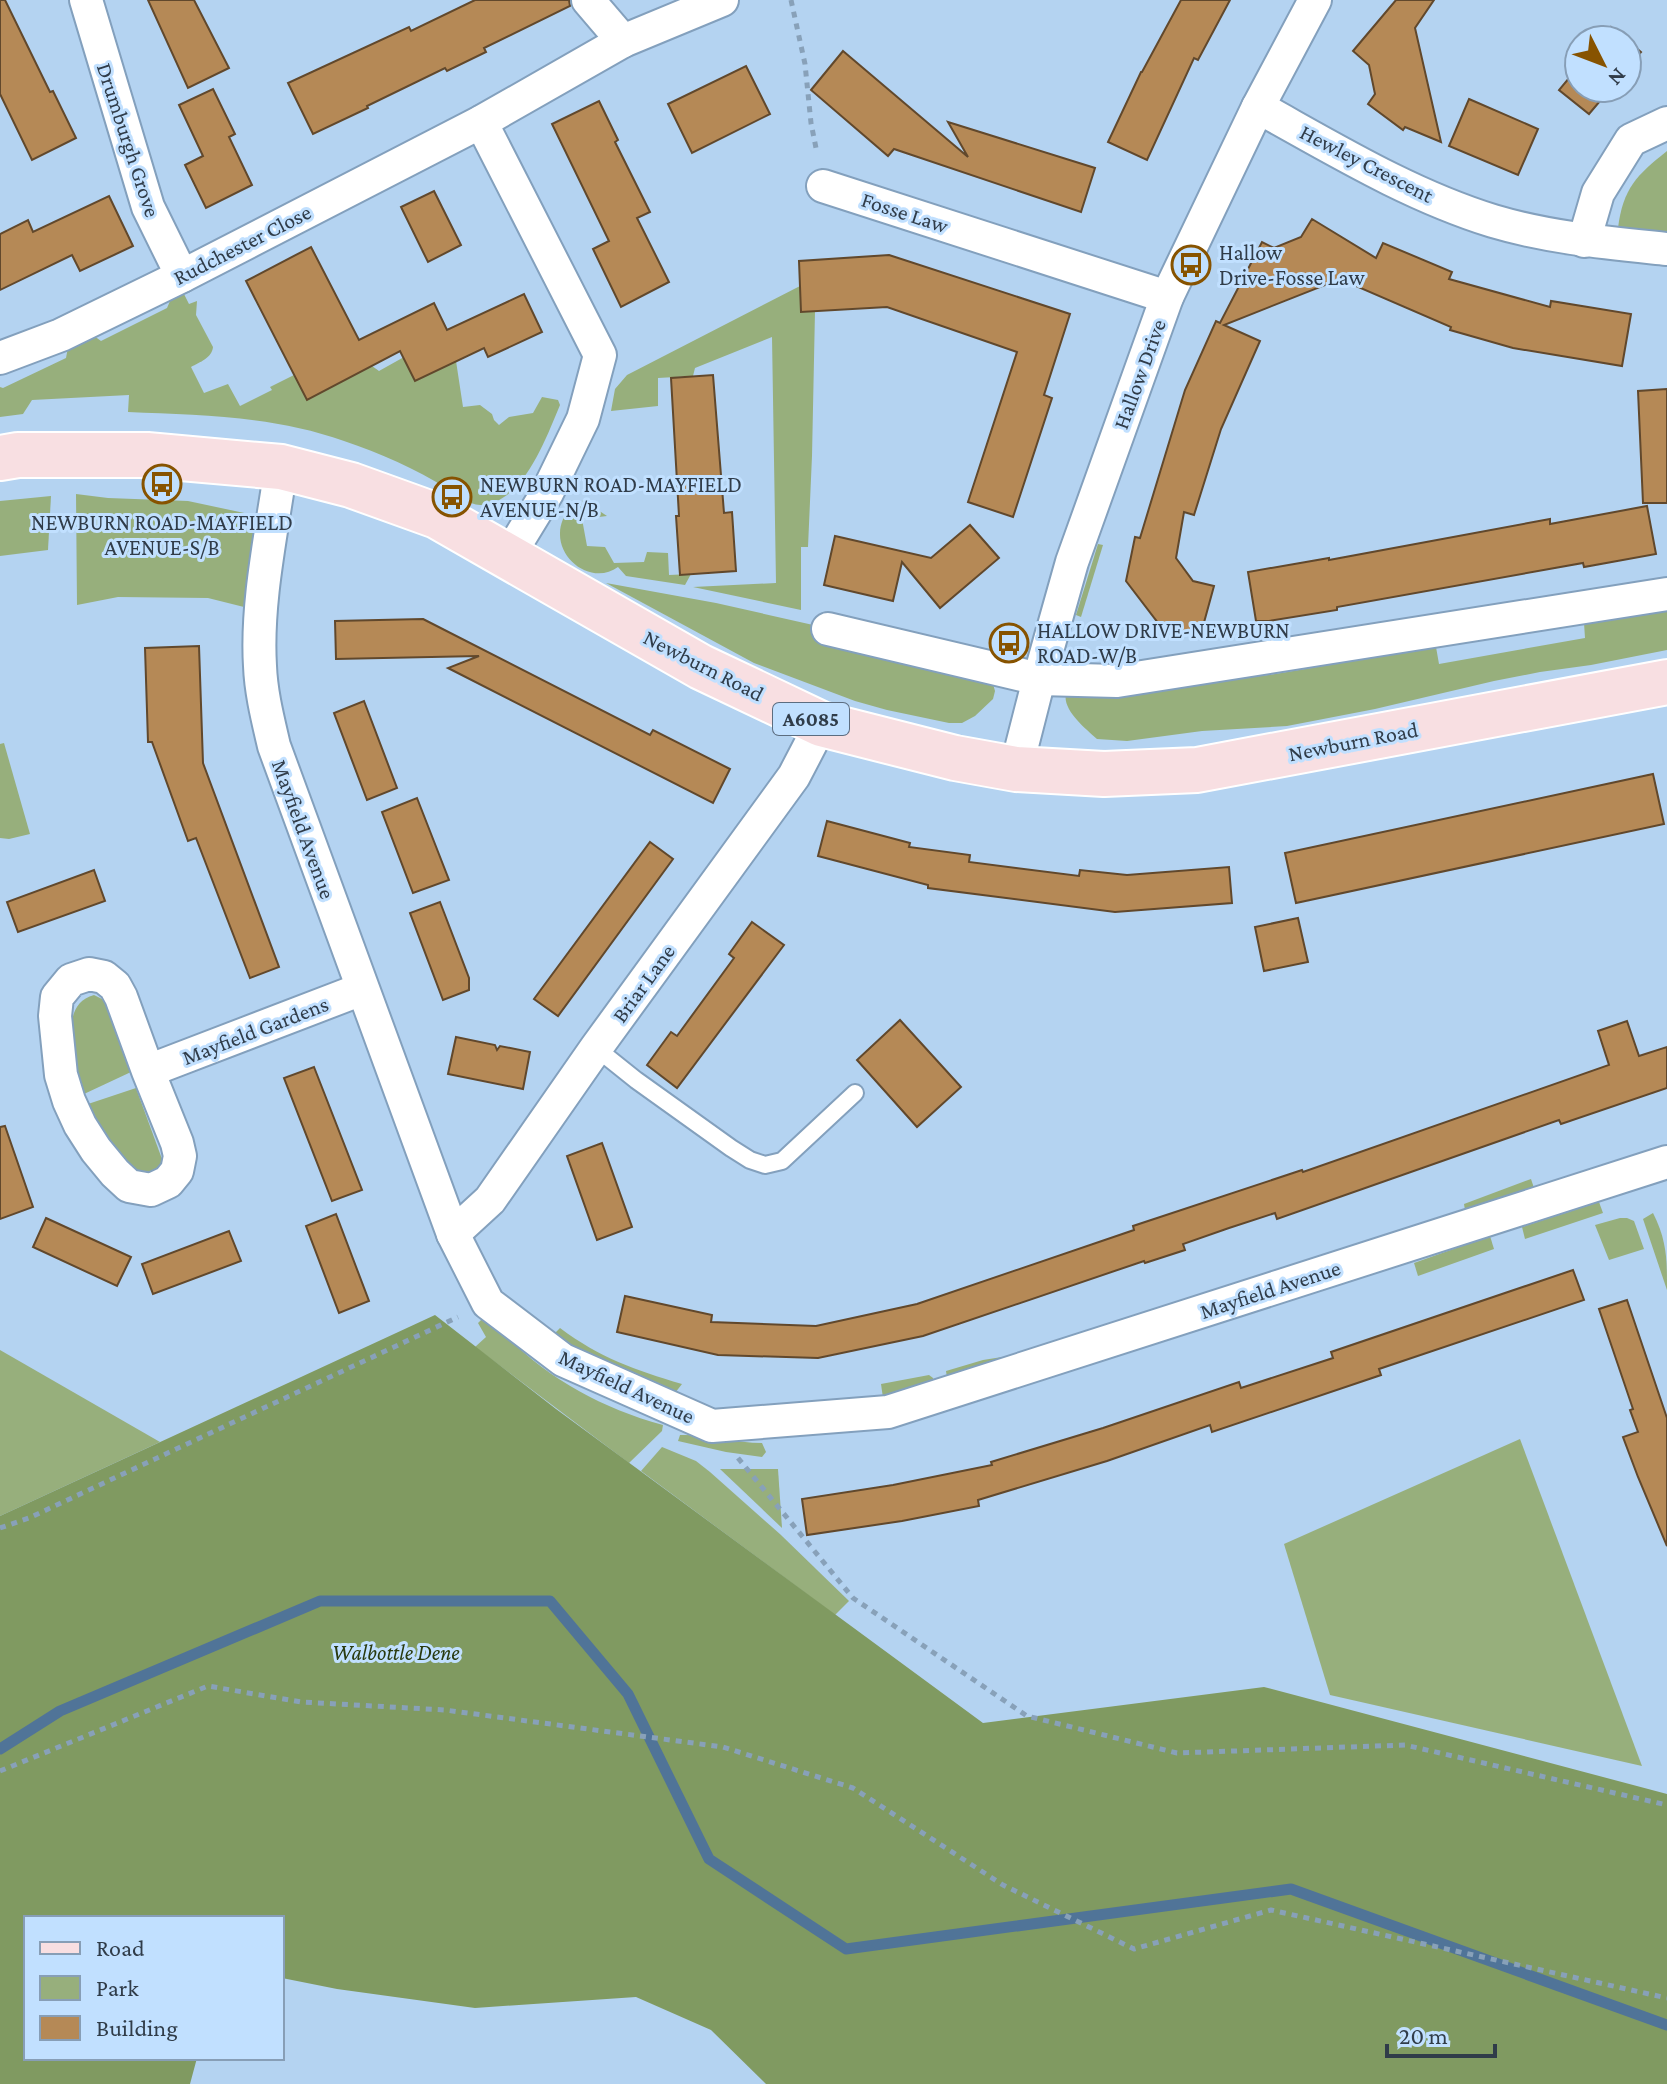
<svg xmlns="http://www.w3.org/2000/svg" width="1667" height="2084" font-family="'Crimson Pro',serif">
<rect width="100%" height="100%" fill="#b4d3f1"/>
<g fill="#97af7c">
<path d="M1667,151V234L1618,228C1623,188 1637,175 1667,151Z"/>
<polygon points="800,286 801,312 815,311 812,456 808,547 801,547 801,610 693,587 776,583 772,337 695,368 693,376 658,378 658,406 611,411 615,389 627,375"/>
<path d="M184,294L189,304L197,301L196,315L213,347C212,358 200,362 191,367L204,393L228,384L240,406L272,390L270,387L294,375L307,399L372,366L379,371L404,357L456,361L463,407L480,405L492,414L494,420L499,425L509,417L533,413L542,397L558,400L560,405C546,438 523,504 480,505C469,505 458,495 448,489C416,469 380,453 344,441C274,416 201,415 128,412L129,395L32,400L23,414L0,417V387L3,388L66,358L69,342L90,333L101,341L167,308L170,301Z"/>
<polygon points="76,494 108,498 188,501 249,514 258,523 248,605 244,607 208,598 118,597 77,605"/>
<polygon points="51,496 48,550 0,556 0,501"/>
<path d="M583,500L607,516L582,519L587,546L605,547L614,563L644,562L647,552L668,553L669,575L691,574L685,585L626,576L618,567C594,585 559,562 560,533C560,522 566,513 572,504L580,507Z"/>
<polygon points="1098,544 1103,545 1081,617 1076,615"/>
<polygon points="606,583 716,603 822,627 820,643 993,684 995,691 993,699 975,716 962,723 949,723 887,710 855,701 754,663"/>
<path d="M1667,608V650L1591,665L1540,672L1494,681L1375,709L1287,726L1202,731L1127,741L1097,739C1085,728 1062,710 1066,693L1139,691L1275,674L1436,647L1439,664L1585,638L1584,623Z"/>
<polygon points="4,743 30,834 9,839 0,838 0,744"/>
<path d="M94,995L102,999L107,1006L131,1072L84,1094C76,1067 55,1005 94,995Z"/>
<polygon points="136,1088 162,1159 162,1169 156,1174 139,1176 101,1133 88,1104"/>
<polygon points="1531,1179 1536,1194 1466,1216 1464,1204"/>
<polygon points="1599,1202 1603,1213 1525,1239 1522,1227"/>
<path d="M1653,1213C1667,1241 1667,1259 1667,1290L1643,1219Z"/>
<polygon points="1620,1218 1627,1218 1634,1221 1644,1249 1609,1260 1595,1225"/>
<polygon points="1490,1236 1494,1249 1418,1276 1414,1263"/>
<path d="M488,1317C537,1372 592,1405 663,1425L662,1431L629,1463L475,1347L486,1337L478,1323L483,1318Z"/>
<path d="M560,1328C600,1358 635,1370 682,1384L675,1393L556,1342L555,1333Z"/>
<polygon points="0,1350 160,1442 0,1516"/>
<polygon points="1002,1357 1004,1365 948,1384 946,1371 983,1360"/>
<polygon points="929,1375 933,1378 934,1384 883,1398 881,1384"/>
<path d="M680,1435C708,1434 735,1443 762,1443L766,1452L762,1457L726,1452L678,1441Z"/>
<polygon points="1520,1439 1642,1766 1330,1695 1284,1544"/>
<polygon points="662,1447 696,1461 710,1472 781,1535 849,1601 835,1615 641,1471"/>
<polygon points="720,1469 778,1469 782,1528"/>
</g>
<polygon fill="#809a61" points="435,1315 556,1409 983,1723 1264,1687 1667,1794 1667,2084 766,2084 711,2030 636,1997 475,2008 337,1989 282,1978 282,1918 26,1918 26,2058 197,2058 190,2084 0,2084 0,1516"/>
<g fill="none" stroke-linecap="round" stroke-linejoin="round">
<polyline stroke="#507498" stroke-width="11" points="0,1749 60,1711 320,1601 550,1601 628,1694 709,1859 846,1949 1291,1889 1667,2025"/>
</g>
<g fill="#b58956" stroke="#61482c" stroke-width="2">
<polygon points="0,0 5,0 50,92 53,91 76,138 32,160 0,94"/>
<polygon points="148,0 194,0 229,68 188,88"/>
<polygon points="475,0 569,0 570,6 484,48 486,52 447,71 445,68 367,106 368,108 313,134 288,83 409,27 411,31"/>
<polygon points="1181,0 1230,0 1198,60 1194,58 1147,160 1108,142 1141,72 1142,72"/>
<polygon points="1396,0 1434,0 1415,28 1441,142 1405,127 1403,130 1368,104 1375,94 1369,65 1353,51"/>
<polygon points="1611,27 1626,40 1600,40"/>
<polygon points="1627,40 1641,52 1627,68"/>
<polygon points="843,51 968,157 948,122 1095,168 1081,212 894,149 888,156 811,90"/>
<polygon points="746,66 770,114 692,153 668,104"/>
<polygon points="1579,66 1579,88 1611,88 1589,114 1559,90"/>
<polygon points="213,89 235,134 229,137 252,185 206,208 185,165 203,156 179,105"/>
<polygon points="1469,99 1538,129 1518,175 1449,146"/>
<polygon points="599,101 618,140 615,142 650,212 637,218 669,282 621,307 593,249 609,241 552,124"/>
<polygon points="434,191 461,245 428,262 401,207"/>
<polygon points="109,196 133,246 80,271 72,255 0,290 0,234 28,220 33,232"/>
<polygon points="1312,219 1376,258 1383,243 1452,272 1449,279 1550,307 1551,301 1631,314 1622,366 1513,348 1450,330 1451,327 1340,279 1224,325 1260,341 1221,429 1194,515 1184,512 1176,558 1193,581 1214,586 1200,637 1162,628 1126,581 1135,537 1140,538 1185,390 1216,321 1220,323 1262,242 1274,248 1301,237"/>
<polygon points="311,247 359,340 434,303 447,330 524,294 542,332 488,357 484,348 415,381 400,351 307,400 246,281"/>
<polygon points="889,255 1070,314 1044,395 1052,398 1013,517 968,502 1017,352 887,307 801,312 799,261"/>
<polygon points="713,375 724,513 732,512 736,571 680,575 676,516 679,516 671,378"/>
<polygon points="1667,389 1667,503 1643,503 1638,391"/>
<polygon points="1647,506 1656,554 1584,567 1583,563 1337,607 1337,610 1269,621 1256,621 1248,572 1329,558 1329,560 1550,519 1550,524"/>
<polygon points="970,525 999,558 940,608 902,562 893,601 824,585 835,536 931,558"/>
<polygon points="423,619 650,735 653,730 730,769 713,803 448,668 479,656 336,659 335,621"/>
<polygon points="199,646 203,763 279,967 250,978 196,838 188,841 152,742 148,742 145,648"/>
<polygon points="364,701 397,788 367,800 334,713"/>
<polygon points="1653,774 1664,824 1296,903 1285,853"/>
<polygon points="417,798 449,880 413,893 382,812"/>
<polygon points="827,821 910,843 909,847 970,855 969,862 1079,876 1080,870 1127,875 1229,867 1232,903 1115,912 928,888 928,885 818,856"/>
<polygon points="650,842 673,859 558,1016 534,999"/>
<polygon points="94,870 105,901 18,932 7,902"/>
<polygon points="440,902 469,978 469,990 443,1000 410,913"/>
<polygon points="1298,918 1308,962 1264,971 1255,927"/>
<polygon points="752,922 784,945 677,1088 647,1065 671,1032 677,1036 734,958 729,954"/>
<polygon points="900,1020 961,1087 917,1127 857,1060"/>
<polygon points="1627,1021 1639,1056 1667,1047 1667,1088 1561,1124 1559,1120 1277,1219 1275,1213 1229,1228 1183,1244 1185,1250 1145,1263 1144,1261 923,1336 818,1358 718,1355 617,1332 625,1296 712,1315 711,1322 816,1326 917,1304 1134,1230 1133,1226 1302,1170 1303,1172 1609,1065 1598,1031"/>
<polygon points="456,1037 495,1045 497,1050 500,1046 530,1052 523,1089 448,1074"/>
<polygon points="314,1067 362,1190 332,1201 284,1078"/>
<polygon points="5,1126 33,1207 0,1219 0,1127"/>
<polygon points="602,1143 632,1227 597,1240 567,1156"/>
<polygon points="336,1214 369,1301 339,1313 306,1226"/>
<polygon points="46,1218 131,1257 117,1286 33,1247"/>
<polygon points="229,1231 241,1261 153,1294 142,1264"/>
<polygon points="1573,1270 1584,1300 1379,1369 1381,1375 1212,1432 1210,1425 1107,1461 978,1500 979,1506 902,1521 807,1535 802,1499 893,1485 992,1465 991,1462 1103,1428 1239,1382 1241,1388 1333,1358 1331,1352"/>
<polygon points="1627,1300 1667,1418 1667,1546 1638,1477 1623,1437 1638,1432 1630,1410 1633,1409 1599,1309"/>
</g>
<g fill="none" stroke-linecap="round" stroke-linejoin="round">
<defs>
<polyline id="service" points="596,1048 636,1080 731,1148 750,1160 765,1165 782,1161 855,1093"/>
<g id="minor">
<polyline points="86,0 148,207 182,276"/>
<polyline points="588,0 623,41"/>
<path d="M1258,107C1334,149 1409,195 1493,221C1550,238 1609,243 1667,249"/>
<polyline points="481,122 600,355 583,419 547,493 508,557"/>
<polyline points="823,186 1167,297"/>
<polyline points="1584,241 1598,193 1631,140 1667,123"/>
<polyline points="0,358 61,335 182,276 481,122 623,41 722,0"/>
<path d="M281,467C272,531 256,602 260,666C261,693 268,720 274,746L453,1234L488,1303L563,1360L712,1426L888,1412L1667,1162"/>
<polyline points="828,629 1039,679 1117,681 1667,594"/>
<polyline points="1016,769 1039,679 1072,562 1167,297 1258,107 1315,0"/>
<polyline points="148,1071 177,1143 180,1156 177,1171 168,1182 151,1190 129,1186 115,1173 96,1150 80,1125 69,1101 61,1075 55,1016 57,997 71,980 89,974 104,977 115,986 121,997 148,1071 362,989"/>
<polyline points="453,1234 490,1200 596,1048 794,776 821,724"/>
</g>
<polyline id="primary" points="0,458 18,455 147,455 281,467 351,485 437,516 701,667 821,724 955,758 1016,769 1104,774 1197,770 1667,682"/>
</defs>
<use href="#service" stroke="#83a0bd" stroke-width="20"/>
<use href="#minor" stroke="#83a0bd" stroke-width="36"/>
<use href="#primary" stroke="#fff" stroke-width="48"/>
<g stroke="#88a1b9" stroke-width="5" stroke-dasharray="6 6" stroke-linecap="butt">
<polyline points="791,0 805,64 811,123 817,153"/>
<polyline points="738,1458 853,1598 1027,1716 1177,1753 1405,1745 1667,1805"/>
<polyline points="0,1528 29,1518 458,1317"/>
<polyline points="0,1771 208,1686 301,1702 445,1710 723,1747 853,1788 1003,1885 1134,1949 1271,1910 1667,1998"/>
</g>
<use href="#service" stroke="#fff" stroke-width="16"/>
<use href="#minor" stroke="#fff" stroke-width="32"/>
<use href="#primary" stroke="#f8dfe2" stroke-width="44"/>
</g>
<defs>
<symbol id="bus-ring" viewBox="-11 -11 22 22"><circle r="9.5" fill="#c1e0ff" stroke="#875300" stroke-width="1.5"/><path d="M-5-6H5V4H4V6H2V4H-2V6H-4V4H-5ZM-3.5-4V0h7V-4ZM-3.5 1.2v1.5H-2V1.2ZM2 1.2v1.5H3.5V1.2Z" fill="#875300"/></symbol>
</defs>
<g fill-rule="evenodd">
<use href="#bus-ring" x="1169" y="243" width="44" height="44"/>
<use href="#bus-ring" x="140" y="462" width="44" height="44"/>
<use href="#bus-ring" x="430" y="475" width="44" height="44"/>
<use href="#bus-ring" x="987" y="621" width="44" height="44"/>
</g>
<g text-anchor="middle" stroke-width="6" stroke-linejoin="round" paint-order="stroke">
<rect fill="#c1e0ff" stroke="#5c6d80" stroke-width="2" x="773" y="703" width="76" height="32" rx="6"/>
<g font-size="20" font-weight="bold" fill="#303c49">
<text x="811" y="726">A6085</text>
</g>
<g font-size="22" fill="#303c49" stroke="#c1e0ff">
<text transform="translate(129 140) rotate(72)" y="8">Drumburgh Grove</text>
<text transform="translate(1367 163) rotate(27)" y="8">Hewley Crescent</text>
<text transform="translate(905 212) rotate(18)" y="8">Fosse Law</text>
<text transform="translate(242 244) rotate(-27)" y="8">Rudchester Close</text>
<text transform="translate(1139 374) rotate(-70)" y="8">Hallow Drive</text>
<text transform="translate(704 665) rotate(27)" y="8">Newburn Road</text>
<text transform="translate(1353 741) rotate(-11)" y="8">Newburn Road</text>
<text transform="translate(304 829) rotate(70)" y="8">Mayfield Avenue</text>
<text transform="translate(643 983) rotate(-54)" y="8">Briar Lane</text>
<text transform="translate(255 1030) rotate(-21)" y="8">Mayfield Gardens</text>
<text transform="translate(1270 1289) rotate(-18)" y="8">Mayfield Avenue</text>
<text transform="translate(627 1386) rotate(25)" y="8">Mayfield Avenue</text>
</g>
<g font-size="22" fill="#303c49" stroke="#c1e0ff" text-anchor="start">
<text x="1219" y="260">Hallow<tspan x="1219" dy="25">Drive-Fosse Law</tspan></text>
<text x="480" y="492">NEWBURN ROAD-MAYFIELD<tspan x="480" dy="25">AVENUE-N/B</tspan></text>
<text x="162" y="530" text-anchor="middle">NEWBURN ROAD-MAYFIELD<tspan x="162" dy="25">AVENUE-S/B</tspan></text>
<text x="1037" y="638">HALLOW DRIVE-NEWBURN<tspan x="1037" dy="25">ROAD-W/B</tspan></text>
</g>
<g font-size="22" font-style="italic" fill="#293a0f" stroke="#c1e0ff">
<text x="396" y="1660">Walbottle Dene</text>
</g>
</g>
<rect x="24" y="1916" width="260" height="144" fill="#c1e0ff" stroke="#879eb6" stroke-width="2"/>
<rect x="40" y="1942" width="40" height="12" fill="#f8dfe2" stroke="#879eb6" stroke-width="2"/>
<text x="96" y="1956" font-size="24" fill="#303c49">Road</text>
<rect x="40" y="1976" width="40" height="24" fill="#97af7c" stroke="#879eb6" stroke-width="2"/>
<text x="96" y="1996" font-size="24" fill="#303c49">Park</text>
<rect x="40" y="2016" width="40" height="24" fill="#b58956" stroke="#879eb6" stroke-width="2"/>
<text x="96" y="2036" font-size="24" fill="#303c49">Building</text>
<g transform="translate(1603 64) rotate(132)"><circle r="38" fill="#c1e0ff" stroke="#879eb6" stroke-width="2"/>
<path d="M0-6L14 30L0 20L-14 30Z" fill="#875300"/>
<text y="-12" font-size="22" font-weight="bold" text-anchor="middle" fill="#303c49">N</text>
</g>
<path d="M1387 2044v12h108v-12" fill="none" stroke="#303c49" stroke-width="4"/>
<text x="1399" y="2044" font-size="24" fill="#303c49" stroke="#c1e0ff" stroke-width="6" paint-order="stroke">20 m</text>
</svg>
